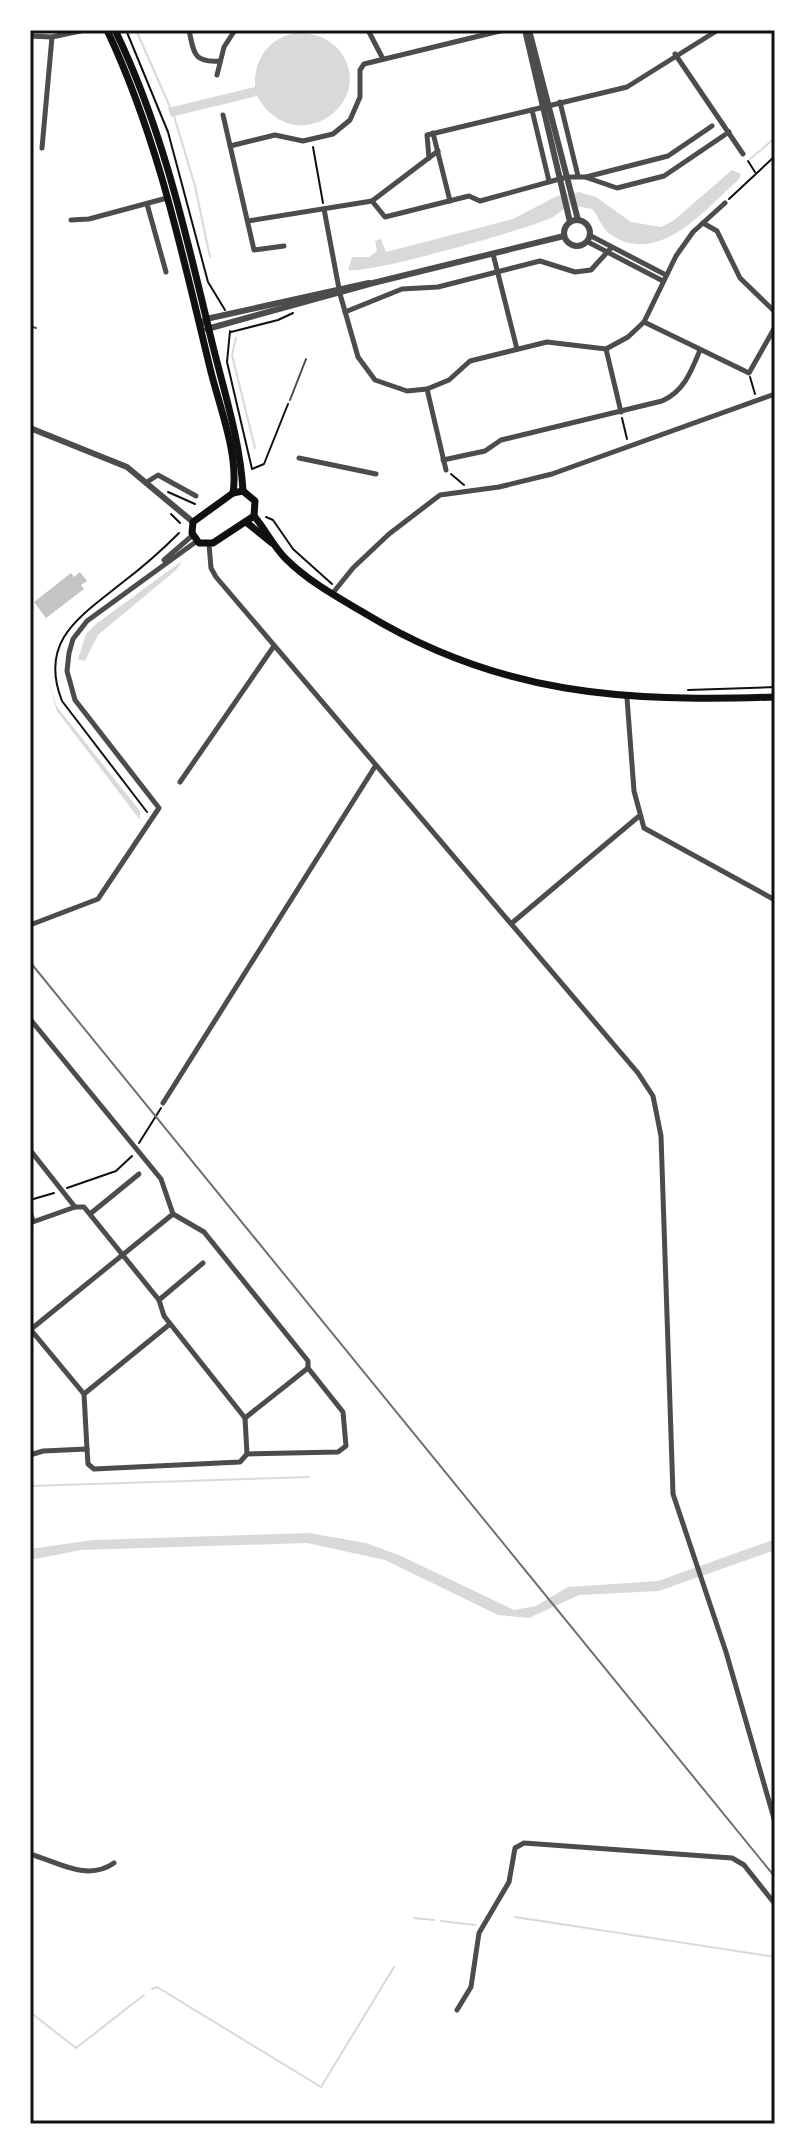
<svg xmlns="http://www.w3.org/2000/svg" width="805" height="2154" font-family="Karla,sans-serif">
<rect width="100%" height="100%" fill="#fff"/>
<g fill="#d9d9d9">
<path d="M295,33C312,32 328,37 339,50C380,101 295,163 257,96L171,117L168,108L255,87C254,59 268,39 295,33Z"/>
<path d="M732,170L741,174L739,179C705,209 660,267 611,235C602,229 599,217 592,209L572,205C563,208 559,214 551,218C524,230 371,274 348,270L352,257H369L377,251L375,241L381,239L386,252L513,219L557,196L579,192L596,197L631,222L661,227L673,221Z"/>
<polygon points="182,561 176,570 98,635 85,661 78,659 86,634 96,624"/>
<polygon points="49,684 57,707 140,811 140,820 57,711"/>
<polygon points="309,1533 366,1543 401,1556 514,1610 536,1606 568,1587 658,1581 775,1539 775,1550 659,1591 579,1595 529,1618 498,1615 385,1560 307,1543 81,1550 30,1560 30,1549 93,1540"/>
</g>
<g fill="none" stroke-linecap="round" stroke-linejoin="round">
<g stroke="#d9d9d9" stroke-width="2">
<polyline points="136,30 170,107"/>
<polyline points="174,116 195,186 210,257"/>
<polyline points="750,159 775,138"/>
<polyline points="236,338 232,355 255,448"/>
<polyline points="30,1486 309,1477"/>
<polyline points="515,1917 775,1957"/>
<polyline points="414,1918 434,1920"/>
<polyline points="441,1921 475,1925"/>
<polyline points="152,1989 157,1987 321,2087 394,1967"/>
<polyline points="30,2012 76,2048 144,1995"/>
</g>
</g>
<polygon fill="#c4c4c4" points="80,572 87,581 81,585 84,589 46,618 34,602 71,573 74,577"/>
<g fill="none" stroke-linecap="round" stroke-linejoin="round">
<g stroke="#111" stroke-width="2">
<polyline points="126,30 168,132 208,282 225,310"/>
<polyline points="313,147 323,203"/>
<polyline points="748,161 755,172"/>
<polyline points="729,199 775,156"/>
<polyline points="230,331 227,362 252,469 264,464 288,404"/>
<polyline points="231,332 278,320 293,313"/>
<polyline points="750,377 755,394"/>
<polyline points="622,418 627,439"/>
<polyline points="451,474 464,485"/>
<polyline points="168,492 195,504"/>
<polyline points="171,514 180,523"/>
<polyline points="266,517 273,520 293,549 332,584"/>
<polyline points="688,690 775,687"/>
<path d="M147,812L62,701C38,640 81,616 123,582C143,567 161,551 179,533"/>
<polyline points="139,1143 161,1108"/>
<polyline points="67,1188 116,1171 132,1156"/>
<polyline points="30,1200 54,1193"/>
</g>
<g stroke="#4c4c4c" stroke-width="2">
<polyline points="30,326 36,328"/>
<polyline points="290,400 306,359"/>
</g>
<g stroke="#4c4c4c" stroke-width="5">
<path d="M189,30C194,53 193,63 220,61"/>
<polyline points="368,30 383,59"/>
<polyline points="30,36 52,37 85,30"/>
<polyline points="675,54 743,154"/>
<polyline points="217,75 224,47 235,30"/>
<polyline points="560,102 578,176"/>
<polyline points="532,110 549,181"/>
<polyline points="223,115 254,250 284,246"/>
<polyline points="433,133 450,201"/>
<polyline points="230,146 275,135 303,141 333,134 350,120 360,97 360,70 364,64 504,30"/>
<polyline points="42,148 52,37"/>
<polyline points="429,158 427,135 627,87 718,30"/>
<polyline points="586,177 668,156 712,126"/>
<polyline points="372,201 385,217 469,196 480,201 567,177 585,177 617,188 664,176 729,132"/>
<polyline points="147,204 166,272"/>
<polyline points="324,209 340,294 358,357 375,380 407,391 427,389 449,380 470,361 547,342 606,349 628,337 644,322 676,256 693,232 725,203"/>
<polyline points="71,220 89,219 167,198"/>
<polyline points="248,221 372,201 438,151"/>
<polyline points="703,223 717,231 740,278 775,312"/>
<polyline points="591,236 666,275"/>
<polyline points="588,242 663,281"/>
<polyline points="493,254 517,349"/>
<polyline points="345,312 402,289 438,287 540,261 575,272 591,270 611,248"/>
<polyline points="644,322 749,373 775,327"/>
<polyline points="606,349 621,412"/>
<polyline points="427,389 446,470"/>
<polyline points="299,458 376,474"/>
<path d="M443,460L485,451L501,440L662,401C684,391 691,372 700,350"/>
<polyline points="147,482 158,475 196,496"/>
<polyline points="209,544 211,568 216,577 638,1073 653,1096 661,1136 673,1494 726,1652 775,1822"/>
<polyline points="164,560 193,535"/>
<polyline points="332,594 353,568 389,534 440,495 499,487 552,474 775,394"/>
<polyline points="627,698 634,791 644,828 775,900"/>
<polyline points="180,782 274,646"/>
<polyline points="512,923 638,817"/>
<polyline points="30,925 98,899 159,808 75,700 67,671 69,653 73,639 87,621 197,541"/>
<polyline points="30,1019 161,1179 173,1214 204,1232 308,1361 308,1368 343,1412 346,1446 338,1452 247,1454 240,1462 94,1469 88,1464 87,1449 43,1451 30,1455"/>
<polyline points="163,1103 376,765"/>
<polyline points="30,1150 75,1207"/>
<polyline points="30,1212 33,1221"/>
<polyline points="90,1214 139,1174"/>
<polyline points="30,1223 75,1207 84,1207 159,1300 164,1316 245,1418 247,1454"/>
<polyline points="159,1300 203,1263"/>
<polyline points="30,1330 173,1214"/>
<polyline points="31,1330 84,1394 87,1449"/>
<polyline points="84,1394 170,1324"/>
<polyline points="245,1418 308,1368"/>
<path d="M30,1854C58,1862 87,1882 114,1863"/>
<polyline points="457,2010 471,1987 479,1933 509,1882 515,1848 524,1843 732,1858 744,1865 775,1904"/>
</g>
<g stroke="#4c4c4c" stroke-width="6">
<polyline points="525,30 570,222"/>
<polyline points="529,30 578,220"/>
<circle cx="577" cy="233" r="13"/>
<polyline points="200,326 206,319 369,283"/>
<polyline points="207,329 373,283 564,236"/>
<polyline points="30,428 127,467 193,522"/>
</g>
<g stroke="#111" stroke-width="7">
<path d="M107,30C158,138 182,253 210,368C219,406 239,454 233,493"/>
<path d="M115,30C162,127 185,230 210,334C222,385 240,438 243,491"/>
<polygon points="243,491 255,501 254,516 213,543 199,543 192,533 193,522 233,493"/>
<path d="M254,516C266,530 273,546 286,559C309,582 339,598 366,614C500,695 623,702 775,697"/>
<polyline points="246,522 272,543"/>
</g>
<polyline stroke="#707070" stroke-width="2" points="30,962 775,1877"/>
</g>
<rect width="805" height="2154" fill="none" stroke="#ffffff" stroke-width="64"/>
<rect x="32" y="32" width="741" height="2090" fill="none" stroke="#111" stroke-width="3"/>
</svg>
